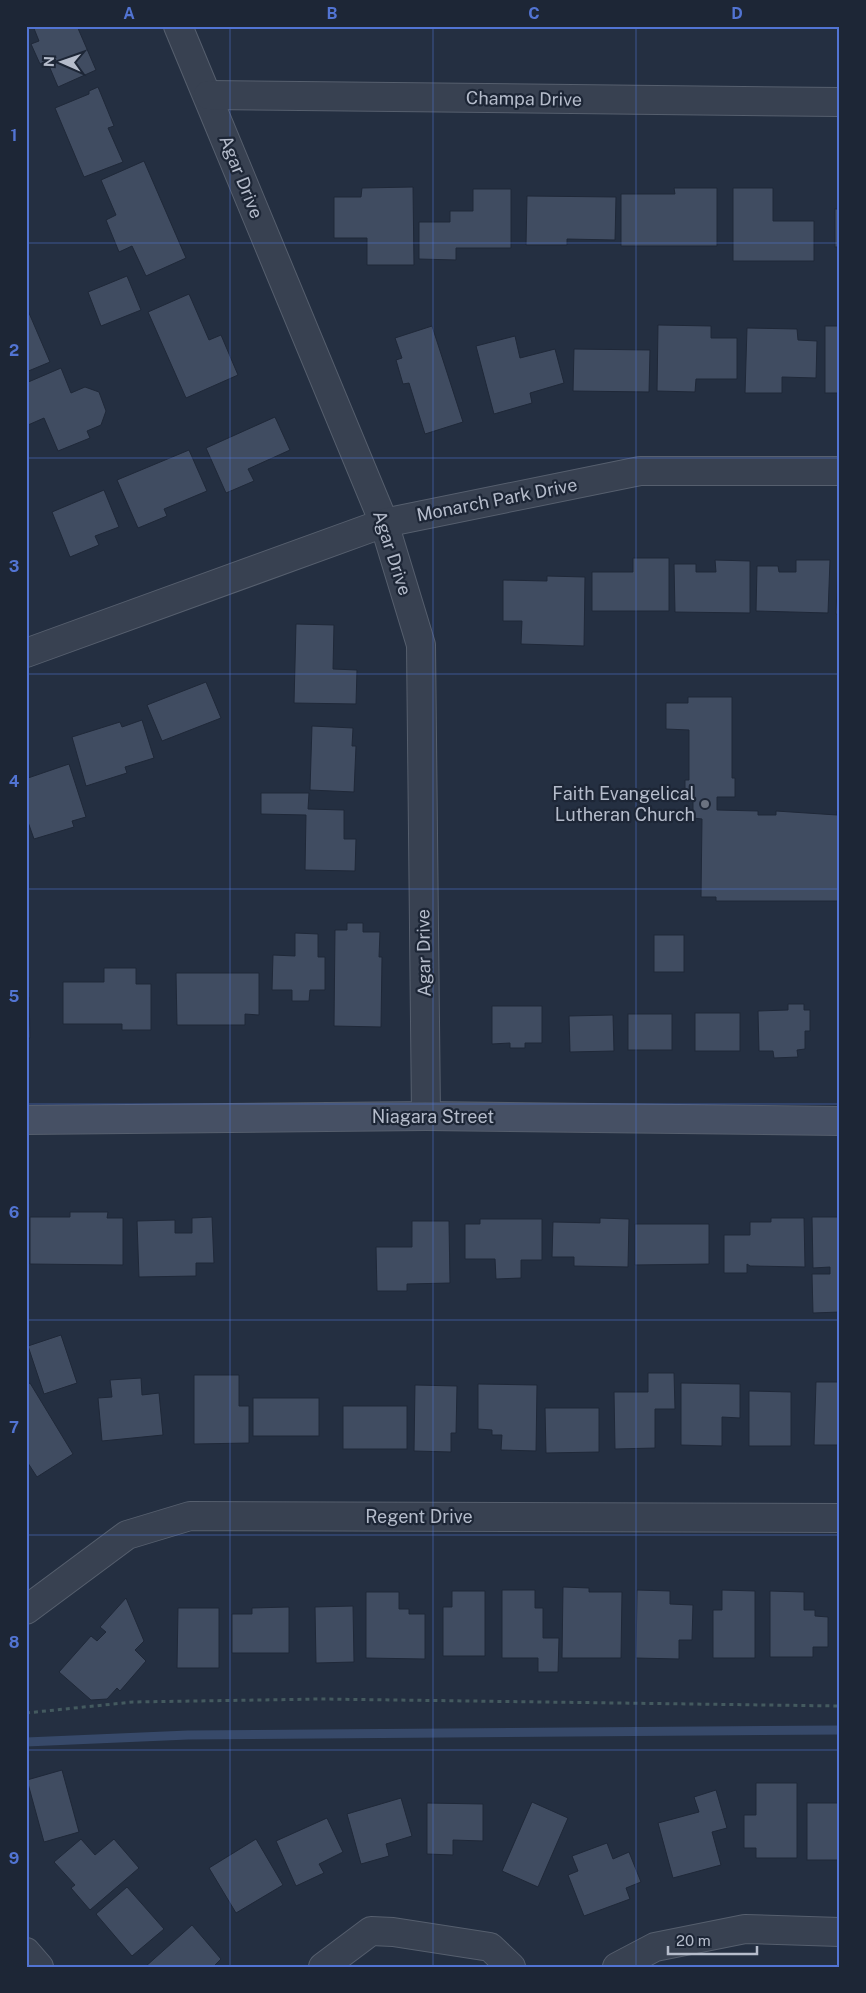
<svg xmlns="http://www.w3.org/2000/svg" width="866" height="1993" font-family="'Public Sans',sans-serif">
<rect width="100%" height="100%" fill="#242f41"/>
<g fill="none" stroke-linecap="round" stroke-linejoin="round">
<polyline stroke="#374969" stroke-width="9" points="26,1742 188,1735 840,1730"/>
</g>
<g fill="#404c61" stroke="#1f2838">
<polygon points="33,26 77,26 96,70 58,87 47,61 40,64 31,44 39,41"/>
<polygon points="98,87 114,126 108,128 123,162 84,177 55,108 89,94 89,91"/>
<polygon points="144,161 186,258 146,276 132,246 119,252 106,220 116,215 101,180"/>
<polygon points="413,187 414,265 367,265 367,238 334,238 334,197 361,197 362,188"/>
<polygon points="674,188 717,188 717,246 621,246 621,194 675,194"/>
<polygon points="733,188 773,188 773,221 814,221 814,261 733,261"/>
<polygon points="473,189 511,189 511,248 456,248 456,260 419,259 419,222 450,222 450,211 473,211"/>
<polygon points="527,196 616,197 615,240 567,239 567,245 526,245"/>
<rect x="835" y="209" width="5" height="38"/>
<polygon points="127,276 141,310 101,326 88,292"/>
<polygon points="189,294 209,340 221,335 238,375 186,398 148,312"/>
<polygon points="26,306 50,362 26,372"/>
<polygon points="658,325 711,326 711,338 737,338 737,379 696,379 695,392 657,391"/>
<polygon points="432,326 463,422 425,434 409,383 403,384 396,360 402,358 395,338"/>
<rect x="825" y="326" width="15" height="67"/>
<polygon points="747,328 797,329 798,340 817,341 816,378 782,377 782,393 745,393"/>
<polygon points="515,336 520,358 555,349 564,383 530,393 532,403 494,414 476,346"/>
<polygon points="574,349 650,350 649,392 573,391"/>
<polygon points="61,368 71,393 85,387 99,392 106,411 101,425 87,431 90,438 58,451 44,418 28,425 26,421 26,383"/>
<polygon points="275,417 290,450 248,469 254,481 226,493 206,448"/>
<polygon points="189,450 207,491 164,509 167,516 138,528 117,480"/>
<polygon points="104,490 119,527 95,536 99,545 70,557 52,512"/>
<polygon points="633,558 669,558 669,611 592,611 592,572 633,572"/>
<polygon points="838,559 840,559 840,615 836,614"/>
<polygon points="715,560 750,561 750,613 675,612 674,564 696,564 696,572 716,572"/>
<polygon points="796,560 830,560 828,613 756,611 757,566 778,566 779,572 796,572"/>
<polygon points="547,576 585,577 584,646 521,644 522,621 503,621 503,580 547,581"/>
<polygon points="296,624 334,625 333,669 357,670 356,704 294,703"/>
<polygon points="206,682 221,718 162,741 147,705"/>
<polygon points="688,697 732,697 732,778 735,778 735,797 717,797 717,810 758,811 758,815 776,815 776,811 837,815 837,811 840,811 840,901 716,901 716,897 701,897 702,819 693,818 693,798 685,798 685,780 689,780 689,730 666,729 666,703 688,703"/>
<polygon points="142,720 154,758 125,767 127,773 86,786 72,737 120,722 122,727"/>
<polygon points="312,726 353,728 352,746 356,746 354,792 310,790"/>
<polygon points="69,764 86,817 72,821 74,827 34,839 28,822 26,823 26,774 28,778"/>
<polygon points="261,793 309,793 308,809 344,810 344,839 356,839 355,871 305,870 306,815 261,814"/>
<polygon points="347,923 363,923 363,932 380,932 379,957 382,957 381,1027 334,1026 335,930 347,930"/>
<polygon points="295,933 318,934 318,957 325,957 325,990 310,990 309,1001 292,1001 292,990 272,990 273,955 295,956"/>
<rect x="654" y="935" width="30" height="37"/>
<polygon points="104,968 136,968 136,984 151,984 151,1030 122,1030 122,1024 63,1024 63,982 104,982"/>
<polygon points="176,973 259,973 259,1015 245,1014 245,1025 177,1025"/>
<polygon points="26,997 29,997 30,1038 26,1038"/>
<polygon points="788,1004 804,1004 804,1010 810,1010 810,1031 805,1031 805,1049 797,1050 798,1057 774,1058 773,1051 759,1051 758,1011 788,1010"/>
<polygon points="492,1006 542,1006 542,1043 525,1043 525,1048 510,1048 510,1043 492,1044"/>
<rect x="695" y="1013" width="45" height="38"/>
<rect x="628" y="1014" width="44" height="36"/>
<polygon points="613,1015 614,1051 570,1052 569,1016"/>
<polygon points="70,1212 108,1212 107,1218 123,1218 123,1265 30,1264 30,1217 70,1217"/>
<polygon points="212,1217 214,1263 196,1263 196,1276 139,1277 137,1221 175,1220 175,1233 192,1233 192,1218"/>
<polygon points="812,1217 840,1217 840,1312 813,1313 812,1274 830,1274 830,1267 813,1268"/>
<polygon points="600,1218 629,1219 628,1267 574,1266 574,1257 552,1257 553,1222 600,1223"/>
<polygon points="771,1218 804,1218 805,1267 750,1266 747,1264 747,1273 724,1273 724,1235 750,1235 750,1222 771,1222"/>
<polygon points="480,1219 542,1219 542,1260 521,1260 521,1278 496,1279 495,1259 465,1259 465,1224 480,1224"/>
<polygon points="412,1221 449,1221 450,1283 407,1284 407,1291 377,1291 376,1247 412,1247"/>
<polygon points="635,1224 709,1224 709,1264 635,1265"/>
<polygon points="61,1335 77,1383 44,1394 28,1346"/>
<polygon points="648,1373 674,1373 675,1409 655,1409 655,1448 615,1449 614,1392 648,1392"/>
<polygon points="194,1375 239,1375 239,1406 249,1406 249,1443 194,1444"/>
<polygon points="141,1378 142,1395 159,1393 163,1435 102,1441 98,1398 112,1397 110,1380"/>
<polygon points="816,1382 840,1382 840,1445 814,1445"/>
<polygon points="30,1383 73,1454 37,1477 26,1460 26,1385"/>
<polygon points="681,1383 740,1384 740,1418 722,1417 722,1446 681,1445"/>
<polygon points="478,1384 537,1385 536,1451 501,1450 502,1435 492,1435 492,1430 478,1429"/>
<polygon points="415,1385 457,1386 456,1433 451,1433 451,1452 414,1451"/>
<polygon points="749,1391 791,1392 791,1446 749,1446"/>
<rect x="253" y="1398" width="66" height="38"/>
<rect x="343" y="1406" width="64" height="43"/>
<polygon points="545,1408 599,1408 599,1452 546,1453"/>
<polygon points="563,1587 589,1588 589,1592 622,1592 621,1658 562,1658"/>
<polygon points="502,1590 535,1590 535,1608 543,1608 543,1638 559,1638 558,1672 538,1672 538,1658 502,1658"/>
<polygon points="637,1590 670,1591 670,1604 693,1605 692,1640 679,1640 679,1659 636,1658"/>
<polygon points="722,1590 755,1591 755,1658 713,1658 713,1610 722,1610"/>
<polygon points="452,1591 485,1591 485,1656 443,1656 443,1607 452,1607"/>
<polygon points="770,1591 804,1592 804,1610 815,1610 815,1616 828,1617 828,1647 813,1647 813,1657 770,1657"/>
<polygon points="366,1592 399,1592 399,1609 409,1609 409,1614 425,1614 425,1659 366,1658"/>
<polygon points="126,1598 144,1641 135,1650 146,1661 120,1691 117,1688 107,1699 91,1700 59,1672 91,1636 97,1641 106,1632 100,1627"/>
<polygon points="353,1606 354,1662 316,1663 315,1607"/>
<polygon points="289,1607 289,1653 232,1653 232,1614 252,1614 252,1608"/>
<polygon points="178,1608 219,1608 219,1668 177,1668"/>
<polygon points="62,1770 79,1832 44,1842 27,1780"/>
<polygon points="756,1783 797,1783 797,1858 756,1858 756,1848 744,1848 744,1815 756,1815"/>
<polygon points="716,1790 727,1828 712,1832 721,1865 673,1878 658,1823 699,1812 694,1797"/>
<polygon points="401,1798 412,1836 386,1844 389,1856 361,1864 347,1814"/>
<polygon points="532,1802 568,1818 538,1887 502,1871"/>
<polygon points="427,1803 483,1804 483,1841 453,1840 453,1855 427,1854"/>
<rect x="807" y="1803" width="33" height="57"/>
<polygon points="327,1818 343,1852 319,1864 324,1873 296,1886 276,1841"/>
<polygon points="81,1839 95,1855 114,1839 139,1868 90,1910 71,1888 75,1885 54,1862"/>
<polygon points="256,1839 283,1885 236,1913 209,1868"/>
<polygon points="607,1843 613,1859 629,1852 641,1882 626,1888 630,1899 584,1916 568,1875 578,1871 572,1856"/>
<polygon points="127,1887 164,1929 132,1956 96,1914"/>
<polygon points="192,1925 221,1959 213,1967 145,1967"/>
</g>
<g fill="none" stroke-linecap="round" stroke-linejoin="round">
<defs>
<g id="minor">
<polyline points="178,26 384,523 421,645 426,1116"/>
<polyline points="208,95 840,102"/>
<polyline points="26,653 384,523 640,471 840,471"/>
<polyline points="26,1610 127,1535 190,1516 840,1518"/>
<polyline points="26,1952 39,1967"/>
<polyline points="323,1967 371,1931 393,1932 490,1947 511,1967"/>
<polyline points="617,1967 655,1947 745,1929 840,1932"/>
</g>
<polyline id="secondary" points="26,1120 426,1116 840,1121"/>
</defs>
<use href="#minor" stroke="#565f6e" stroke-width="30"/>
<use href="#secondary" stroke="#565f6e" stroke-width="30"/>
<polyline stroke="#445a5f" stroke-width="3" stroke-dasharray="4 4" stroke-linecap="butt" points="26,1713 133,1702 321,1699 840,1706"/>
<use href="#minor" stroke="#384151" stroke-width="28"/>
<use href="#secondary" stroke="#465064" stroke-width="28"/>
</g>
<path fill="none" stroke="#5274d3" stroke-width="1" stroke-opacity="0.55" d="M230,26V1967M433,26V1967M636,26V1967M26,243H840M26,458H840M26,674H840M26,889H840M26,1104H840M26,1320H840M26,1535H840M26,1750H840"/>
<circle fill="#6b7280" stroke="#1d2636" stroke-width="2" cx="705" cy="804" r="5"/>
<g text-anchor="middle" stroke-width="4.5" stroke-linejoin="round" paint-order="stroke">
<g font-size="18" fill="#b5bccb" stroke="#1d2636">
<text transform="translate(524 99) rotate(1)" y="6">Champa Drive</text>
<text transform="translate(241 177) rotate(68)" y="6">Agar Drive</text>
<text transform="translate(497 500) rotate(-11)" y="6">Monarch Park Drive</text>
<text transform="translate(392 553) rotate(72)" y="6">Agar Drive</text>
<text transform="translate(424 953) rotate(-91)" y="6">Agar Drive</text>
<text x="433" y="1123">Niagara Street</text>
<text x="419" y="1523">Regent Drive</text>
</g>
<g font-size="18" fill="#b5bccb" stroke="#1d2636" text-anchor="end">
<text x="695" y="800">Faith Evangelical<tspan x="695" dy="21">Lutheran Church</tspan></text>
</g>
</g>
<rect width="866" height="1993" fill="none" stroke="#1d2636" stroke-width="55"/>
<g transform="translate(62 62) rotate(272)" stroke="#1d2636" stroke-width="4" paint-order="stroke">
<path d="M0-4L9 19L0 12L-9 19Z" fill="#b5bccb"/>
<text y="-8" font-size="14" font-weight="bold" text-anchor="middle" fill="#b5bccb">N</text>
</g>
<path d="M668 1946v8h89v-8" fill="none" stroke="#b5bccb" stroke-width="2.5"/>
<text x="676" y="1946" font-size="15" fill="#b5bccb" stroke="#1d2636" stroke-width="4" paint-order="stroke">20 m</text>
<rect x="28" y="28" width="810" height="1938" fill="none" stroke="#5274d3" stroke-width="2"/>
<g font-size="16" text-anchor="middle" font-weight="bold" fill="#5274d3">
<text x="129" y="19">A</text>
<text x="332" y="19">B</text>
<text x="534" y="19">C</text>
<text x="737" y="19">D</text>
<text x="14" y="141">1</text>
<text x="14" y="356">2</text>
<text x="14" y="572">3</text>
<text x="14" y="787">4</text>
<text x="14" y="1002">5</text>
<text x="14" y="1218">6</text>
<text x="14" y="1433">7</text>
<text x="14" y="1648">8</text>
<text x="14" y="1864">9</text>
</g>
</svg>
